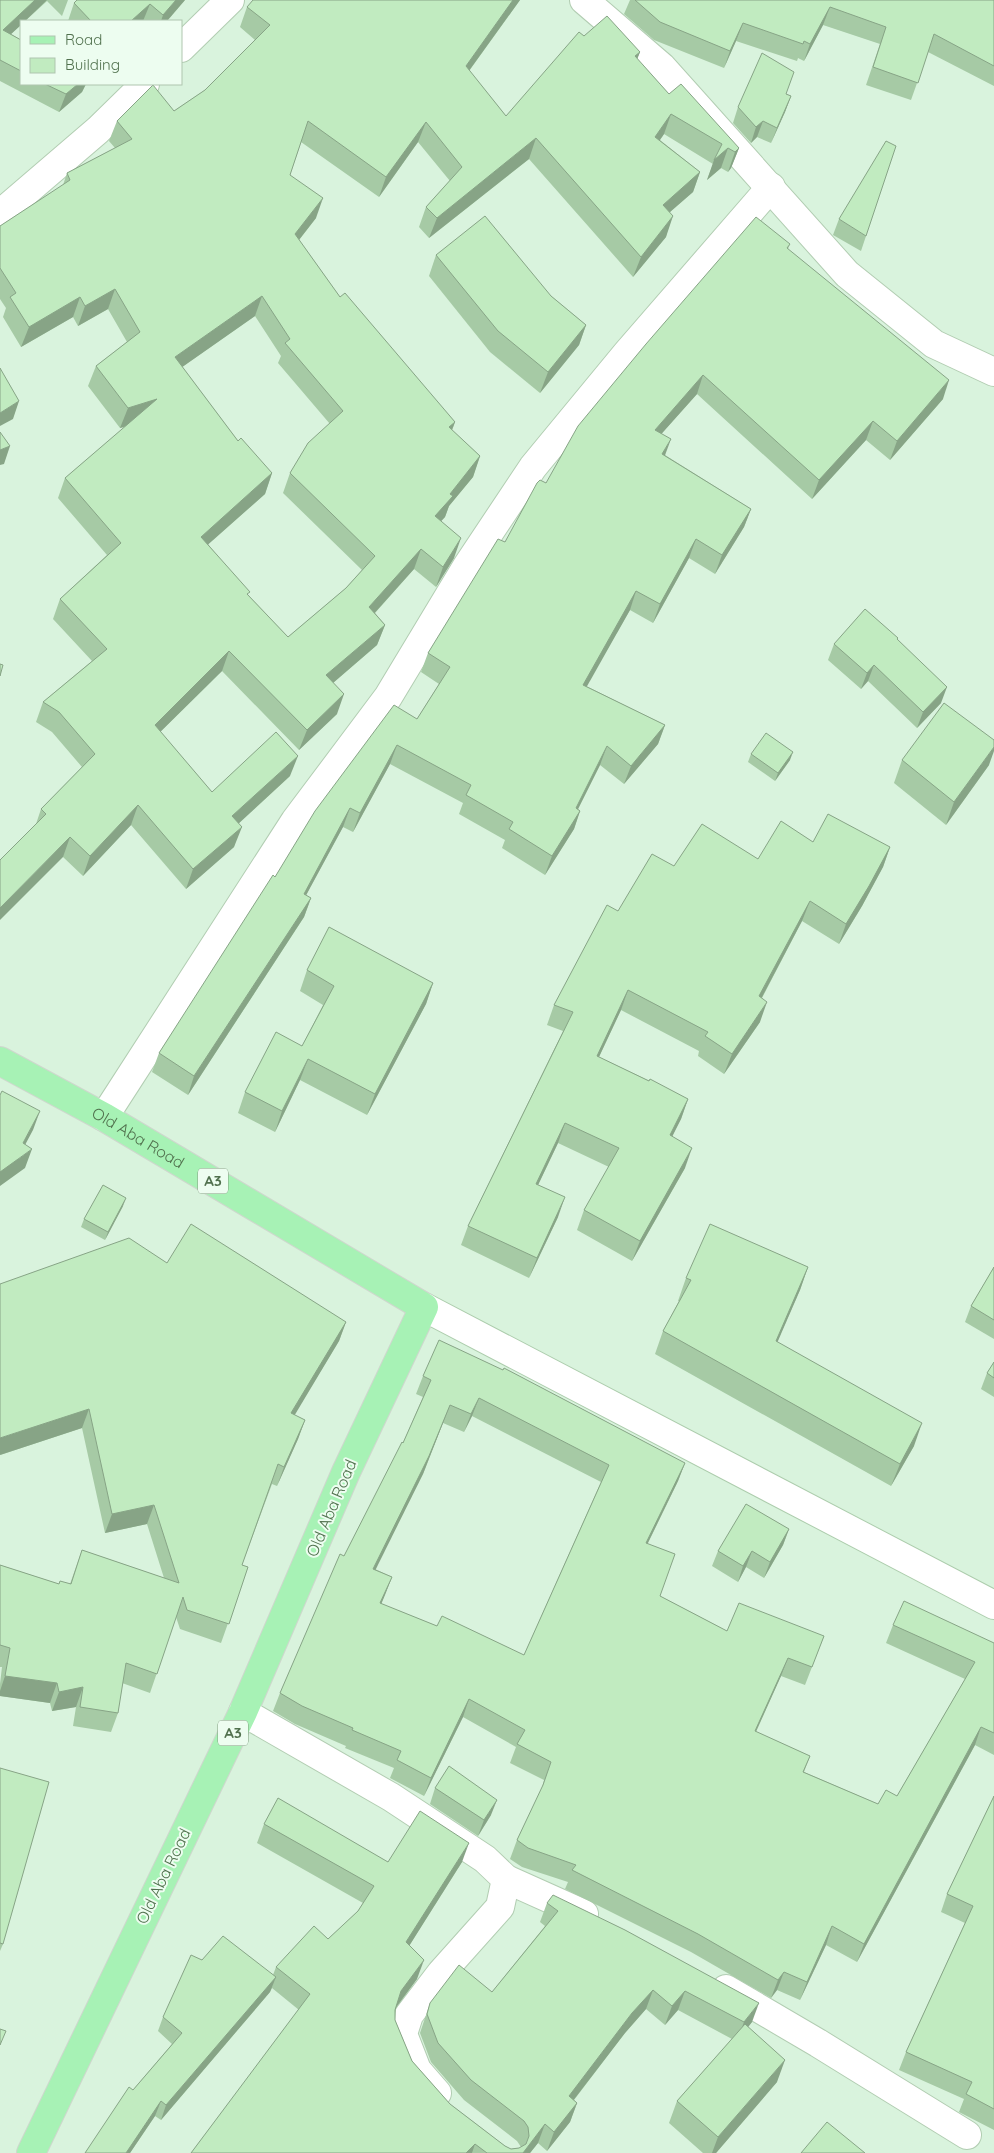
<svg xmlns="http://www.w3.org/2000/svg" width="994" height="2153" font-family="Quicksand,sans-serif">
<rect width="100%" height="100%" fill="#e7faeb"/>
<path fill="#d9f3dd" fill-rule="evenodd" d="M0,0H994V2153H0ZM21,21H181V84H21Z"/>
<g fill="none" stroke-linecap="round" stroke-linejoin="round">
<defs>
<g id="street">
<polyline points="584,0 662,67 847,274 934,344 994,372"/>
<polyline points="181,48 230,0"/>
<polyline points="0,214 98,130 145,84"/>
<polyline points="104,1117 295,821 388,697 467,566 533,467 627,353 771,187"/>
<polyline points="243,1712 391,1797 485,1859 506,1879 500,1907 441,1973 409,2015 403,2034 417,2070 437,2093"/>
<polyline points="506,1879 584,1914"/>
<polyline points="726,1989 818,2043 967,2135"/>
</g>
<polyline id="secondary" points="424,1307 994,1605"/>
<g id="primary">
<path id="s1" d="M0,1061L104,1117L424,1307L346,1472L243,1712L31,2153"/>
</g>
</defs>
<use href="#street" stroke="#b2cdb2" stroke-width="30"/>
<use href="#secondary" stroke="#adcdad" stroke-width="30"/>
<use href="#primary" stroke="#ced7cd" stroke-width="30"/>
<use href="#street" stroke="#fff" stroke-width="28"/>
<use href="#secondary" stroke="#fff" stroke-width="28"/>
<use href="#primary" stroke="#a7f2b5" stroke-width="28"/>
</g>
<g fill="#a6caa5" fill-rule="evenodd">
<polygon points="0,0 68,0 62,16 47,1 11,34 21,40 21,84 86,84 82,92 59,112 0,81"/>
<polygon points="77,0 185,0 167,21 68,21 74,3"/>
<path d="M520,0L469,71L506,116L584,36L640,52L637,59L669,94L739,148L731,168L728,172L721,168L707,180L713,164L664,134L660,140L700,172L693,192L670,212L666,237L633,277L529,159L429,238L419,227L426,207L450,181L418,142L379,197L301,142L290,175L316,218L299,240L340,297L455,422L452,430L480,456L473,477L449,506L445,517L441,521L454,558L436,587L414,569L375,613L385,625L377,645L333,683L337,714L299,750L222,671L160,732L212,792L290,776L239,823L234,847L186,889L131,825L83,876L63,857L36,824L41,809L82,767L52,732L36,722L43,702L92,661L53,619L60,599L107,555L58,498L65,478L125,427L120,428L88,386L96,366L127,342L108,309L78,326L73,317L21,347L3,317L6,308L0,299V226L63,185L67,173L115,148L109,141L117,121L174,111L205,90L255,40L240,27L247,7ZM255,316L281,356L278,363L330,424L290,473L283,493L362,570L346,588L288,637L248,595L208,544L265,494L272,473L238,441L182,367Z"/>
<polygon points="630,0 994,0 994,86 928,52 911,100 866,85 880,44 823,25 804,61 798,58 797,61 736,41 724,68 654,40 624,14"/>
<polygon points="786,94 791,96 785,112 771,143 757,137 751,143 733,123 738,107"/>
<polygon points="839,219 866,236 861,251 833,235"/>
<polygon points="790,244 788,249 943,399 890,460 866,440 812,499 697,394 661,434 665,455 751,509 744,527 715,574 689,558 653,623 630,610 586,686 665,725 658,744 624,784 600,765 578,809 580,811 574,829 545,875 502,848 505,840 459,814 463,803 390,764 353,832 343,827 306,895 311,898 304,917 188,1095 152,1072 159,1053 275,877 417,719 439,684 421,672 428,653 546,483"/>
<polygon points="436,255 551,296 586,325 579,345 540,393 490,352 429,276"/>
<polygon points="897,640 941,703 917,728 868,681 861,689 828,660 834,644"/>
<polygon points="751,754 790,760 775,781 748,762"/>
<polygon points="902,760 989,765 946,825 894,783"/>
<polygon points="813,842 890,847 883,867 862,906 839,944 802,921 762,998 760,1022 724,1074 698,1056 699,1051 621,1010 599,1057 688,1099 681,1119 672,1136 685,1168 632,1261 577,1230 584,1210 609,1167 558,1143 538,1185 558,1217 529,1278 461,1245 468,1226 563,1031 547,1025 554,1005 618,911 674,866 758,859"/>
<polygon points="307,970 433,983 426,1004 367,1115 300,1080 275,1132 238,1113 245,1092 302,1046 323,1005 300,991"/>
<polygon points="123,1206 105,1240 81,1227 84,1219"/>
<polygon points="167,1263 346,1322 339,1341 294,1415 305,1420 298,1439 277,1486 272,1484 242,1565 248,1567 221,1643 180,1629 176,1617 150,1693 122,1683 118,1713 111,1732 73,1726 76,1707 52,1711 50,1703 0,1696 0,1684 2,1667 0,1667 0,1565 59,1584 70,1584 82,1550 164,1578 147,1524 105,1533 82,1428 0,1455"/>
<polygon points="808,1267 800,1290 777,1342 914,1446 891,1486 655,1354 663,1331 679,1301 678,1301 686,1278"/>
<polygon points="994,1267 994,1339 965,1322 971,1306"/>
<polygon points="994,1362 994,1397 981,1389 987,1373"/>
<path d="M423,1376L685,1463L678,1481L648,1543L660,1596L727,1631L824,1636L805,1685L781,1676L756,1732L810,1756L804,1772L878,1804L897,1796L965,1679L886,1643L893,1625L994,1643V1755L975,1745L857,1962L826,1945L800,2000L777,1990L771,1998L691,1952L565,1889L568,1882L522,1867L510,1859L517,1840L542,1788L544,1780L510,1763L516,1747L463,1717L424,1796L390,1778L394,1768L345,1748L346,1746L295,1724L273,1711L280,1693L344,1556L403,1443L423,1397L416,1394ZM472,1416L601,1482L524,1655L437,1626L381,1604L392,1577L375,1569L423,1474L443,1423L464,1432Z"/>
<polygon points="789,1529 783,1545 764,1578 746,1567 738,1582 712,1566 718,1551"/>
<polygon points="0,1768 3,1944 0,1951"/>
<polygon points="435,1788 491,1815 478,1836 430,1804"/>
<polygon points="994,1796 994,2130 959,2112 964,2099 899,2070 906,2052 965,1923 941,1912 947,1894"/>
<polygon points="264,1824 388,1862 462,1862 409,1946 417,1979 396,2008 395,2020 412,2061 450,2104 505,2146 511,2149 519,2148 521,2147 517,2141 464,2100 431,2062 420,2033 430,2003 492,1992 545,1926 540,1922 547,1903 752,2022 748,2027 777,2082 716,2153 703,2153 669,2123 677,2101 732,2039 678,2010 665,2025 646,2009 625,2033 574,2100 577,2103 570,2122 547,2151 538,2143 530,2153 191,2153 299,2010 272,1988 270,1992 161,2120 155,2116 130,2153 85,2153 133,2090 172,2044 158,2031 163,2017 202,1960 273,1975 276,1967 328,1939 358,1911 363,1903 257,1843"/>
</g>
<g fill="#87a486">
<polygon points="35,0 47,0 25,21 21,21 21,25 0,44 3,30"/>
<polygon points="176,0 185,0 167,21 161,21 163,15"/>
<polygon points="513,0 520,0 458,86 466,66"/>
<polygon points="150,4 143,21 131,21"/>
<polygon points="830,7 823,25 804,61 810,44"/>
<polygon points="743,23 736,41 724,68 730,51"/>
<polygon points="640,52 632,72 635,56"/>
<polygon points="78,84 86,84 82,92 59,112 66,94"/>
<polygon points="791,96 785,112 771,143 777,128"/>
<polygon points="671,114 664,134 648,157 655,137"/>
<polygon points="763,121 757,137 751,143 756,127"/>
<polygon points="426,122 418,142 379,197 386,177"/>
<polygon points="536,138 529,159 429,238 437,218"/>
<polygon points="728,148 721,168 707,180 714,160"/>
<polygon points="739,148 731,168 728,172 735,152"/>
<polygon points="700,172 693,192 655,225 663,205"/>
<polygon points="323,198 316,218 288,254 295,234"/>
<polygon points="673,216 666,237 633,277 641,257"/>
<polygon points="115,289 108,309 78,326 85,306"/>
<polygon points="262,296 255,316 168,377 175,357"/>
<polygon points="80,297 73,317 21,347 29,327"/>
<polygon points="586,325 579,345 540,393 548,372"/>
<polygon points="703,375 697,394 648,449 655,430"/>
<polygon points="949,380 943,399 890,460 897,441"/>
<polygon points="157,399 150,419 120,428 128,408"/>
<polygon points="19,401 13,419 0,426 0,413"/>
<polygon points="873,421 866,440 812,499 819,480"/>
<polygon points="455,422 447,443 449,427"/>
<polygon points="671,439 664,458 662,454"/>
<polygon points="10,446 4,464 0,465 0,450"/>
<polygon points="480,456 473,477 449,506 445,517 427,536 435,516 450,494"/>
<polygon points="272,473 265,494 194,557 201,537"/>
<polygon points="751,509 744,527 715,574 722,555"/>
<polygon points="461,538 454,558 436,587 443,567"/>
<polygon points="696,539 689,558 653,623 660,604"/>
<polygon points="421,549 414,569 362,627 369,607"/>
<polygon points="636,591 630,610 577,704 583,685"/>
<polygon points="385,625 377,645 319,695 326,675"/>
<polygon points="229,651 222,671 147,745 155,725"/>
<polygon points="874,665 868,681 861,689 867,673"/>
<polygon points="947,687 941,703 917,728 923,712"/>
<polygon points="344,694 337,714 299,750 307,730"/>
<polygon points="665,725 658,744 624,784 631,766"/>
<polygon points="397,745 390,764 353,832 360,813"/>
<polygon points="607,746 600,765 569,827 576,808"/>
<polygon points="994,747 994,751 989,765 946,825 954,802"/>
<polygon points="793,752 790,760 775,781 778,773"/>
<polygon points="298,756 290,776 225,836 232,816"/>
<polygon points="138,805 131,825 83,876 90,856"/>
<polygon points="350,808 343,827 297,912 304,894"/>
<polygon points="580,811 574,829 545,875 552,856"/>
<polygon points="242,827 234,847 186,889 193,869"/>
<polygon points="70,837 63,857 0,920 0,908"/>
<polygon points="890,847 883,867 862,906 839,944 846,924"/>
<polygon points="311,898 304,917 188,1095 194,1076"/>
<polygon points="810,901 802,921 752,1016 759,996"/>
<polygon points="433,983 426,1004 367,1115 375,1094"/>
<polygon points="628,990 621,1010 590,1076 597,1056"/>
<polygon points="767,1002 760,1022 724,1074 732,1054"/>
<polygon points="308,1059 300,1080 275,1132 282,1111"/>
<polygon points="688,1099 681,1119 663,1155 670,1135"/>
<polygon points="40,1111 33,1130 17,1160 32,1149 25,1168 0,1186 0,1172 23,1143"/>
<polygon points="565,1123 558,1143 529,1204 536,1184"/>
<polygon points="692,1148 685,1168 632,1261 640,1241"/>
<polygon points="565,1197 558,1217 529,1278 537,1258"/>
<polygon points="126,1198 123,1206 105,1240 108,1232"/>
<polygon points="808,1267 800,1290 768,1364 776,1341"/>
<polygon points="346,1322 339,1341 284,1433 291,1413"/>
<polygon points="479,1398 472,1416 464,1432 471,1414"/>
<polygon points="450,1405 423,1474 367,1587 373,1569"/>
<polygon points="89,1409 82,1428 0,1455 0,1438"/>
<polygon points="305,1420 298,1439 277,1486 284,1467"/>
<polygon points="922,1423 914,1446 891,1486 900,1464"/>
<polygon points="685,1463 678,1481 639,1561 646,1543"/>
<polygon points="154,1505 147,1524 105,1533 112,1514"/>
<polygon points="789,1529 783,1545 764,1578 770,1562"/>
<polygon points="752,1551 746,1567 738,1582 743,1566"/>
<polygon points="392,1577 385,1595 374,1621 380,1603"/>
<polygon points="788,1658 781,1676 748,1749 755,1731"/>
<polygon points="5,1676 57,1683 50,1703 0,1696 0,1691"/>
<polygon points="83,1687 76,1707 52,1711 59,1692"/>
<polygon points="469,1699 463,1717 424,1796 431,1778"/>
<polygon points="981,1727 975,1745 857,1962 864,1944"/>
<polygon points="497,1800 491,1815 478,1836 484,1820"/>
<polygon points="469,1843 462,1862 399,1962 406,1942"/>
<polygon points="832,1926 826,1945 800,2000 807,1982"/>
<polygon points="424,1960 417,1979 394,2010 401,1991"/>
<polygon points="784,1972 777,1990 771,1998 778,1980"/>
<polygon points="276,1977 270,1992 161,2120 166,2105"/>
<polygon points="653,1990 646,2009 625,2033 562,2115 569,2096 632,2013"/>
<polygon points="685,1991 678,2010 665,2025 672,2006"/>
<polygon points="759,2003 752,2022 737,2041 744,2022"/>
<polygon points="785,2060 777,2082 716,2153 712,2153 718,2137"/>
<polygon points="161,2101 155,2116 130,2153 126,2153"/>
<polygon points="577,2103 570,2122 547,2151 554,2132"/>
<polygon points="545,2124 538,2143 530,2153 523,2153"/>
<polygon points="475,2144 472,2153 466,2153"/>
</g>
<g fill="#c1ebc0" stroke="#87a486" fill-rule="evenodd">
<polygon points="0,0 35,0 3,30 21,40 21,71 0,60"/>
<polygon points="77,0 176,0 163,15 150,4 131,21 91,21 74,3"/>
<path d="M253,0H513L466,66L506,116L579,32L584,36L607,16L640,52L635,56L669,94L681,84L739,148L735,152L728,148L714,160L722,144L671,114L655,137L700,172L663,205L673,216L641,257L536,138L437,218L426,207L462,167L426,122L386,177L308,121L290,175L323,198L295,234L340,297L345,293L455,422L449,427L480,456L450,494L453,496L435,516L461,538L443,567L421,549L369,607L385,625L326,675L344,694L307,730L229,651L155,725L212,792L276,732L298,756L232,816L242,827L193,869L138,805L90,856L70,837L0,908V860L46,814L41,809L95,754L59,712L43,702L107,649L60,599L121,543L65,478L157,399L128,408L96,366L140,332L115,289L85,306L80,297L29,327L10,297L16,293L0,268V226L70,180L67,173L132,139L117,121L153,85L174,111L205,90L270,25L247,7ZM262,296L290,339L285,343L343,411L308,443L290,473L375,556L346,588L288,637L247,594L250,592L201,537L272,473L241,438L238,441L175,357Z"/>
<polygon points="635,0 994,0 994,66 934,34 918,83 873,67 886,27 830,7 810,44 804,41 803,44 743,23 730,51 660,22"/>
<polygon points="762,53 794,72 786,94 791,96 777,128 763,121 756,127 738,107"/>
<polygon points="45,84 78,84 66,94"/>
<polygon points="886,141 896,146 866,236 839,219"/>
<polygon points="485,216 551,296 586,325 548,372 498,331 436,255"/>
<polygon points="756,217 790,244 787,248 949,380 897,441 873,421 819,480 703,375 655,430 671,439 662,454 751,509 722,555 696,539 660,604 636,591 583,685 665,725 631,766 607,746 576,808 580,811 552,856 509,829 513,822 466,795 471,785 397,745 360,813 350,808 304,894 311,898 194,1076 159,1053 273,875 275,877 315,811 394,705 417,719 450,667 428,653 498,539 505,542 537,483 540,480 546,483 578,426 646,344"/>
<polygon points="0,368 19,401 0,413"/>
<polygon points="0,432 10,446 0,450"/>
<polygon points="865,609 898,638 897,639 947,687 923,712 874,665 867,673 834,644"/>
<polygon points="0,664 3,665 0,676"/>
<polygon points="944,703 994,740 994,747 954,802 902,760"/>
<polygon points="766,733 793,752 778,773 751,754"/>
<polygon points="828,814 890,847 869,886 846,924 810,901 759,996 767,1002 732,1054 705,1036 708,1032 628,990 597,1056 649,1081 650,1079 688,1099 670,1135 692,1148 640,1241 584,1210 619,1148 565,1123 536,1184 565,1197 537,1258 468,1226 573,1012 554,1005 607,905 618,911 652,854 674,866 702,824 758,859 781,821 813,842"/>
<polygon points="329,927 433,983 375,1094 308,1059 282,1111 245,1092 276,1032 302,1046 334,986 307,970"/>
<polygon points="2,1091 40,1111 23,1143 32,1149 0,1172 0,1095"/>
<polygon points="103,1185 126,1198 108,1232 84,1219"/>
<polygon points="191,1224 346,1322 291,1413 305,1420 284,1467 278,1464 242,1565 248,1567 229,1624 187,1610 183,1597 157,1674 126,1663 118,1713 80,1707 83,1687 59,1692 57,1683 5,1676 10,1648 0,1645 0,1565 59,1584 60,1581 71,1584 82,1550 179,1583 154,1505 112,1514 89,1409 0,1438 0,1284 129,1238 167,1263"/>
<polygon points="710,1224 808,1267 776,1341 922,1423 900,1464 663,1331 691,1280 686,1278"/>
<polygon points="994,1267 994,1320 971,1306"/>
<path d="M439,1340L503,1370L504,1368L685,1463L646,1543L675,1554L660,1596L727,1631L739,1603L824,1636L812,1667L788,1658L755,1731L810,1756L803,1772L878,1804L886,1790L897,1796L975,1662L893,1625L904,1601L994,1643V1733L981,1727L864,1944L832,1926L807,1982L784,1972L778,1980L698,1934L572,1870L576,1865L528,1848L517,1840L543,1785L551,1762L517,1744L525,1730L469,1699L431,1778L397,1760L401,1751L352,1730L353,1728L302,1706L280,1693L340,1554L344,1556L402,1442L403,1443L431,1380L423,1376ZM479,1398L609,1465L524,1655L442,1616L437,1626L380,1603L392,1577L373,1569L429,1456L450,1405L471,1414Z"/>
<polygon points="994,1362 994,1378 987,1373"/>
<polygon points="746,1504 789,1529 770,1562 752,1551 743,1566 718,1551"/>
<polygon points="449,1766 497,1800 484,1820 435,1788"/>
<polygon points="0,1768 49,1782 3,1944 0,1943"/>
<polygon points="994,1796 994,2109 966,2094 972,2082 906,2052 973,1906 947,1894"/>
<polygon points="278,1798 388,1862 420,1811 469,1843 406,1942 424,1960 401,1991 395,2010 395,2020 412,2061 450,2104 505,2146 511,2149 519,2148 526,2144 529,2136 528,2127 524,2121 471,2080 438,2043 427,2014 430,2003 459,1965 492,1992 558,1911 547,1903 553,1895 625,1930 759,2003 744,2022 685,1991 672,2006 653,1990 632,2013 569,2096 577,2103 554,2132 545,2124 523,2153 487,2153 475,2144 466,2153 191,2153 310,1994 276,1967 314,1926 328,1939 358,1911 374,1886 264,1824"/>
<polygon points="223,1936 276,1977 166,2105 161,2101 126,2153 85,2153 129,2087 133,2090 182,2033 163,2017 191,1955 202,1960"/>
<polygon points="745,2024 785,2060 718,2137 677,2101"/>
<polygon points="0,2029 6,2031 0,2045"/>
<polygon points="827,2122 865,2153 801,2153"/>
</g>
<g text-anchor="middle" stroke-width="4" stroke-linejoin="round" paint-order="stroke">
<g fill="#edfdf0" stroke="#809b7f" stroke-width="1">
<rect x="198" y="1168.5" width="30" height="25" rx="4"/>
<rect x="218" y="1720.5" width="30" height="25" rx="4"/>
</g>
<g font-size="15" font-weight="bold" fill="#51714e">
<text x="213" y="1186">A3</text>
<text x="233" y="1738">A3</text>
</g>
<g font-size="16" fill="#51714e" stroke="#edfdf0">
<text dy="6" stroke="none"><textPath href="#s1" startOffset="158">Old Aba Road</textPath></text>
<text transform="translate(331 1508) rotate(-67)" y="6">Old Aba Road</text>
<text transform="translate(163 1876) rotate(-64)" y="6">Old Aba Road</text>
</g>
</g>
<rect x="20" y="20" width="162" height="65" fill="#edfdf0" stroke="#afc5af"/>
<rect x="30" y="36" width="25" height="8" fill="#a7f2b5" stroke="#afc5af"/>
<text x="65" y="45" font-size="15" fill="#51714e">Road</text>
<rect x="30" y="58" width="25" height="15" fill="#c1ebc0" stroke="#afc5af"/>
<text x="65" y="70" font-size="15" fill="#51714e">Building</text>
</svg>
